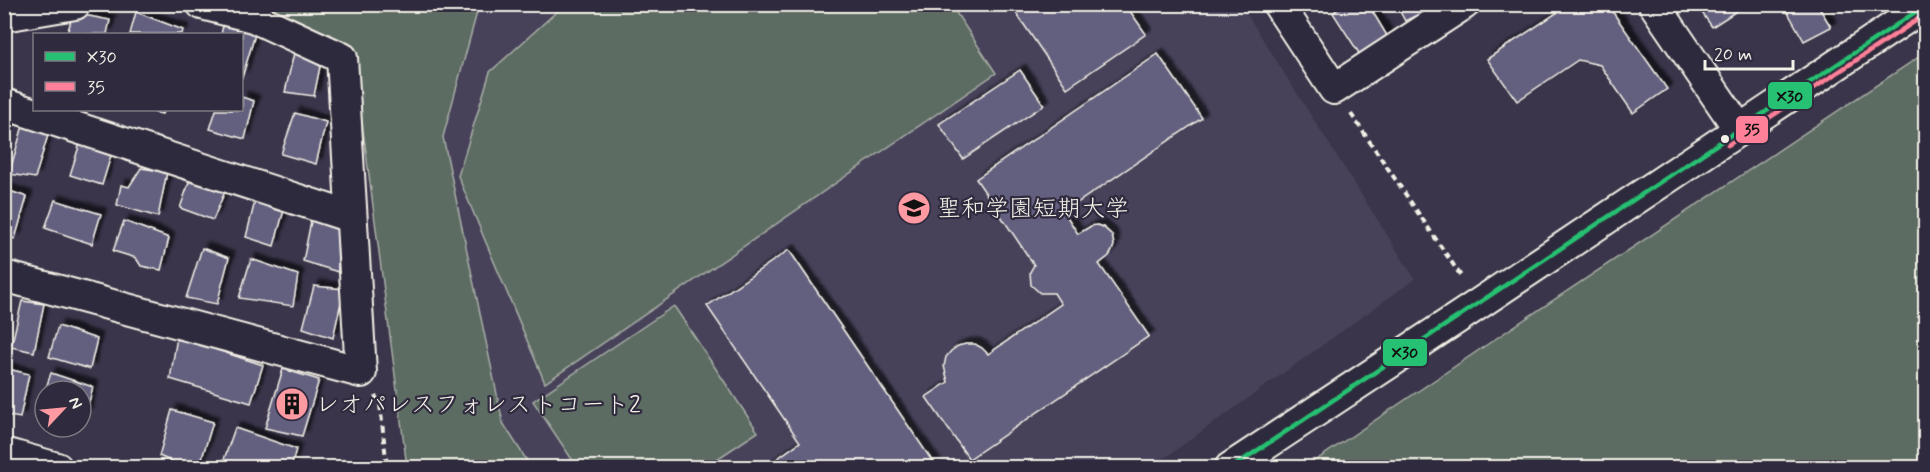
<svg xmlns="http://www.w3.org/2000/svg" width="1930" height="472" font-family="Mynerve,'Klee One',sans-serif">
<defs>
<filter id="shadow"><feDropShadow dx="5.5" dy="-5.5" stdDeviation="1.5" flood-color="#0009"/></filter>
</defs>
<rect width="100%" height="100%" fill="#3a354a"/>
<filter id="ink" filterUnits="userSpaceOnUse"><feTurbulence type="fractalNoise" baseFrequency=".0167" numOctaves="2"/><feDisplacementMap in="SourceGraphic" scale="12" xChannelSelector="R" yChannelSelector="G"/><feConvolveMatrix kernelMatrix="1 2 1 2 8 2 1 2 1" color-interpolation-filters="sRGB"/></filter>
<g filter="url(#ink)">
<polygon fill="#47425a" points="479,5 1241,5 1415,279 1152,467 531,467 503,423 443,137"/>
<g fill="#5d6c64" stroke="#a8aea6" stroke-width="1.5">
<polygon points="250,5 479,5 443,137 503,423 531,467 407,467 352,45"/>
<polygon points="564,5 951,5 996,73 545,383 458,176 490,72"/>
<polygon points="1925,53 1925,467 1306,467 1510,329"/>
<polygon points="674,306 758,432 705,467 577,467 533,401"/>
</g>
<g fill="#64617f" stroke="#f4f1e8" stroke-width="1.5" filter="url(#shadow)">
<polygon points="1015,4 1125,4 1146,34 1067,88 1012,7"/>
<polygon points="1344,4 1368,4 1392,44 1364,61 1333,13"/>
<polygon points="1396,4 1423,4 1427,10 1405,21"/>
<polygon points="1570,4 1607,4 1667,89 1633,113 1600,65 1578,60 1517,101 1487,59"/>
<polygon points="1696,4 1734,4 1738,10 1712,27"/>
<polygon points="1783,4 1817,4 1831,27 1804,41"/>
<polygon points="136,12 183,30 182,34 130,34"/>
<polygon points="73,13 110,20 107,34 67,34"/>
<polygon points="224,22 256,31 242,78 242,34 221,34"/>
<polygon points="296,44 323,52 314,96 285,92"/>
<polygon points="1158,54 1202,118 1064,212 1078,234 1091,226 1097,225 1103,227 1112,235 1114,245 1112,251 1109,256 1099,264 1149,336 969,459 926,397 948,382 944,366 946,357 951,351 958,346 966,344 975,344 982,348 988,354 1061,304 1054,293 1040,293 1031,285 1030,272 1034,265 976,179"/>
<polygon points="1020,70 1044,105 963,159 939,124"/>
<polygon points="242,97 254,101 245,139 210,129 216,110 242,110"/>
<polygon points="147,110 164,110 162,114"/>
<polygon points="295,113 326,122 316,164 281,154"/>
<polygon points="24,122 49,132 35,178 9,174"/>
<polygon points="81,140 113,149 102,185 70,175"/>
<polygon points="141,168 167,172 158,217 117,205 121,185 129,187"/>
<polygon points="192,174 228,184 213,220 180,208"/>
<polygon points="4,189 27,197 15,239 4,235"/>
<polygon points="257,193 286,203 274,246 246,237"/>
<polygon points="55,200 101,214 92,244 45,228"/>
<polygon points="312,216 337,218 338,272 303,261"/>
<polygon points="124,221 169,238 161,270 141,266 136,258 113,251"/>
<polygon points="202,248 229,258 217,304 186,298"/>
<polygon points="789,250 937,468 764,468 800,442 707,306"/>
<polygon points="251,259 298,275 293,306 239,298"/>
<polygon points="314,286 344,289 333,338 303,328"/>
<polygon points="22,301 44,304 34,352 11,347"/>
<polygon points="58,326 97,339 90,369 49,357"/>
<polygon points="177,337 263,365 251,403 170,379"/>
<polygon points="4,368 29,374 20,418 4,415"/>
<polygon points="283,369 319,380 302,436 265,428"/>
<polygon points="51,373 93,387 86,414 81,412 81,391 45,391"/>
<polygon points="172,410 213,422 199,468 187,468 159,456"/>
<polygon points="235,428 296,449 291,468 221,468"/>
</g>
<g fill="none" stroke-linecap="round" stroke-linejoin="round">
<defs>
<g id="minor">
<polyline points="1278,4 1334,89 1464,4"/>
<polyline points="1654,4 1739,129"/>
<polyline points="4,16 75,4"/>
<polyline points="4,104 351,217"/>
<polyline points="4,276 361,372 342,58 253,17 202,4"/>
<polyline points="4,453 57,468"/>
<polyline points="1230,468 1468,311 1926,5"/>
</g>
</defs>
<use href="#minor" stroke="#f4f1e8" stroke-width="34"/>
<g stroke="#f4f1e8" stroke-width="4" stroke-dasharray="6 4.5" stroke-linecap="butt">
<polyline points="1351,114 1463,279"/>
<polyline points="375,396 380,404 387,468"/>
</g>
<use href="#minor" stroke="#2f2a3d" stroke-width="30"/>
<defs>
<polyline id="bus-1" points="1231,468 1926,5"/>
<polyline id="bus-2" points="1728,145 1926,14"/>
</defs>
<use href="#bus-1" stroke="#2f2a3d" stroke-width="9"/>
<use href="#bus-2" stroke="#2f2a3d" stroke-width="9"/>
<use href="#bus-1" stroke="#26c172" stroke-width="4.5"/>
<use href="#bus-2" stroke="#ff8098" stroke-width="4.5"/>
</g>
</g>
<defs>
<symbol id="university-disc" viewBox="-11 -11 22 22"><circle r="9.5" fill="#ff9aa2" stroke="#2f2a3d"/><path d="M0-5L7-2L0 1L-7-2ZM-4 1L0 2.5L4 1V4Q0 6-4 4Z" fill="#111"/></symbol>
<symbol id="building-disc" viewBox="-11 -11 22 22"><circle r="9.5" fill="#ff9aa2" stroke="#2f2a3d"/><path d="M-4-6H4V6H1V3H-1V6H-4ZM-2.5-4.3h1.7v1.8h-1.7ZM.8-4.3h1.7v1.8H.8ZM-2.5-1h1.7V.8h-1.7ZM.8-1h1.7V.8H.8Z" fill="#111"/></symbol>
</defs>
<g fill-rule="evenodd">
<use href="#university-disc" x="895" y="189" width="38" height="38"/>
<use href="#building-disc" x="273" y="385" width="38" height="38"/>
</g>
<circle fill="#f4f1e8" stroke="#2f2a3d" stroke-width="2" cx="1725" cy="139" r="5"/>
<g text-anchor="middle" stroke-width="4.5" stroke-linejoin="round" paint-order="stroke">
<g font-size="24" fill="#f4f1e8" stroke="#2f2a3d" text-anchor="start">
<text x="937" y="216">聖和学園短期大学</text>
<text x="315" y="412">レオパレスフォレストコート2</text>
</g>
</g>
<g stroke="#2f2a3d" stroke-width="2">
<rect x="1767" y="81" width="46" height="29" rx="6" fill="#26c172"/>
<rect x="1735" y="115" width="34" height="29" rx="6" fill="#ff8098"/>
<rect x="1382" y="338" width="46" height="29" rx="6" fill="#26c172"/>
</g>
<g font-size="16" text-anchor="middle" font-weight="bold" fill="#111">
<text x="1790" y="102">X30</text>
<text x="1752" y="135">35</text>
<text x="1405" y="358">X30</text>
</g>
<rect width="1930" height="472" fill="none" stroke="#2f2a3d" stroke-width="24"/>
<rect x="12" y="12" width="1906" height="448" fill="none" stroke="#f4f1e8" stroke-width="2" filter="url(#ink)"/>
<rect x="33" y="33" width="210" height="78" fill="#2f2a3d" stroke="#7e7a81" stroke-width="1.5"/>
<rect x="45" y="52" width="30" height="9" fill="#26c172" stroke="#7e7a81" stroke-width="1.5"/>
<text x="87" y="63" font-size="18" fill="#f4f1e8">X30</text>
<rect x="45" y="82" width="30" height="9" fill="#ff8098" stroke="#7e7a81" stroke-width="1.5"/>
<text x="87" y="93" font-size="18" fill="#f4f1e8">35</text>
<g transform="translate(63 409) rotate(64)"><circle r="28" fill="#2f2a3d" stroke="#7e7a81" stroke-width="1.5"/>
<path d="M0-4.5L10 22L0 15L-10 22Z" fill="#ff9aa2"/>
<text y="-9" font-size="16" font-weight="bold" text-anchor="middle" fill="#f4f1e8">N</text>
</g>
<path d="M1705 60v9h88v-9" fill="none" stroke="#f4f1e8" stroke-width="3"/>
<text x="1714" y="60" font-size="18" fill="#f4f1e8" stroke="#2f2a3d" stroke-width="4.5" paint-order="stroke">20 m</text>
</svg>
